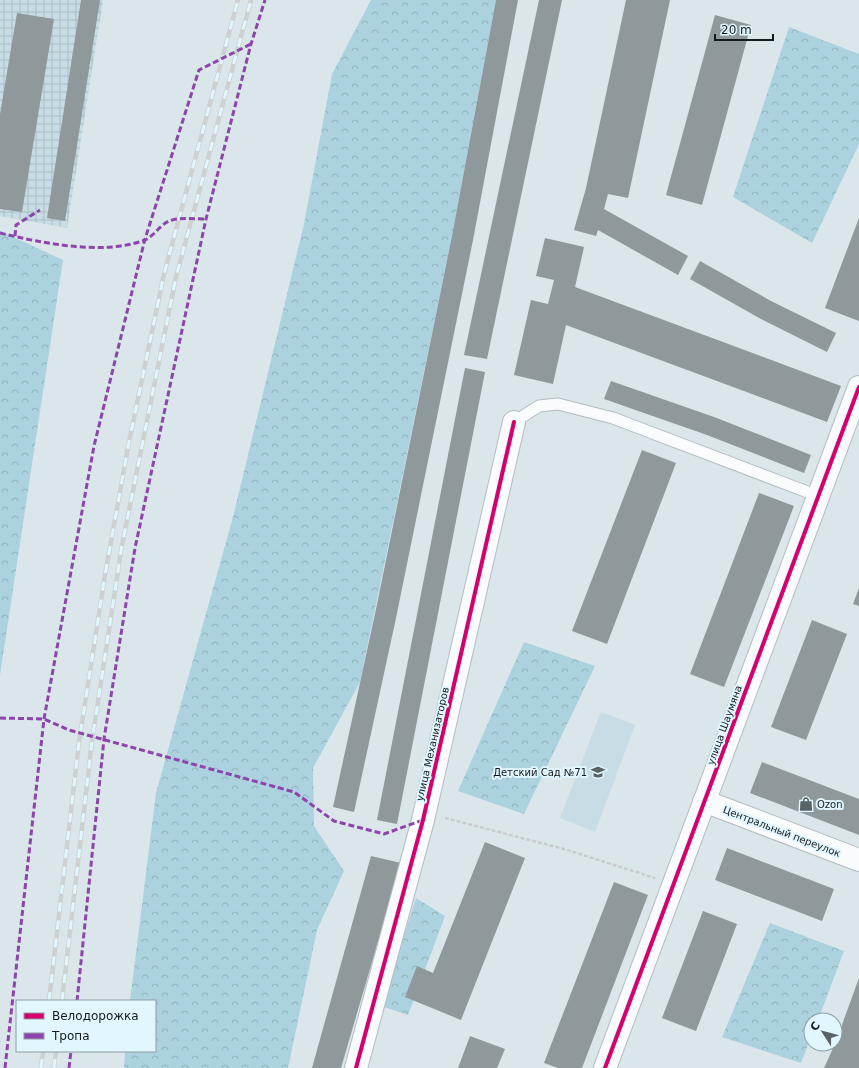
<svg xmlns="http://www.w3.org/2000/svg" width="859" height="1068" font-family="'DejaVu Sans',sans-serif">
<defs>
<pattern id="industrial-grid" width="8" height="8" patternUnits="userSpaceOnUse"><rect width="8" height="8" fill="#c7dce4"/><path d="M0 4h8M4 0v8" fill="none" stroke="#aabcc3"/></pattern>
<pattern id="forest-crowns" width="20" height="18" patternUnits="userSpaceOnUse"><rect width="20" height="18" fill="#abd2de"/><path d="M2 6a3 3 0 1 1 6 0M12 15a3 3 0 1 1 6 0" fill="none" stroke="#92b4be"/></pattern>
</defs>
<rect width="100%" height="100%" fill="#dae6ea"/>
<polygon fill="#c7dce4" points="601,712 635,725 595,832 560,818"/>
<polygon fill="url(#industrial-grid)" points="0,0 103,0 67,228 0,216"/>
<g fill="url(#forest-crowns)">
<polygon points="371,0 496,0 452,236 360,682 313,768 314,826 344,871 317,930 288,1068 124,1068 125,1051 155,1051 155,1001 130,1001 156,793 233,517 304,224 332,74"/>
<polygon points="789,27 859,54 859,144 812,243 733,197"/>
<polygon points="0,231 63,260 0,675"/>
<polygon points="524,642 595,666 524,814 458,791"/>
<polygon points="416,898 445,916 408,1015 381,1006"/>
<polygon points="770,923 844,951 818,1020 811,1020 811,1037 801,1063 722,1037"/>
</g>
<g fill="#8f989a">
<polygon points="81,0 100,0 65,221 47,218"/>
<polygon points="496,0 518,0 473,240 396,618 354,812 333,807 375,614 452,236"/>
<polygon points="539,0 562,0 487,359 464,355"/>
<polygon points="626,0 670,0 628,198 608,194 604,209 688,256 678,275 598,230 596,236 574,230 586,188"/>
<polygon points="17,13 54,19 22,212 0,209 0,114"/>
<polygon points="715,15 751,25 702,205 666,195"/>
<polygon points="859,218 859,321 825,308"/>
<polygon points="545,238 584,247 575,287 841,386 827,422 566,325 553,384 514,375 531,300 548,304 554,280 536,276"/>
<polygon points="700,261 771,301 836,333 827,352 761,319 690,279"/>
<polygon points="465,368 485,372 397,824 377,820"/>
<polygon points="611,381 714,417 811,455 804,473 707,435 604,399"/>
<polygon points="642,450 676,463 607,644 572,631"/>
<polygon points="759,493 794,506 724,687 690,674"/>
<polygon points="859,588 859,606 853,604"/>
<polygon points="812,620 847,634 806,740 771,727"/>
<polygon points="762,762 859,799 859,835 750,793"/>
<polygon points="485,842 525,858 461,1020 405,997 417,966 433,973"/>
<polygon points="727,848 834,889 822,921 715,880"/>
<polygon points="371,856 401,863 341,1068 312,1068"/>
<polygon points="614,882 648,895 582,1068 558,1068 544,1063"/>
<polygon points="703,911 737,924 696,1031 662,1018"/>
<polygon points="859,978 859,1068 824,1068 835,1044"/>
<polygon points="470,1036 505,1049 497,1068 458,1068"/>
</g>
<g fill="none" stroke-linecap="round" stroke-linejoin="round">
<defs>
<polyline id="service" points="514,422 539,406 558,404 613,418 818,496"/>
<g id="minor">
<polyline points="704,801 859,860"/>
<polyline points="356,1068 423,820 514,422"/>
<polyline points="605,1068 859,387"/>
</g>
</defs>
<use href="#service" stroke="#b4bdc1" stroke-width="13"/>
<use href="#minor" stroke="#b4bdc1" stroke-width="24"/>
<polyline stroke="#cacdcf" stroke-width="2.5" stroke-dasharray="4 2" stroke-linecap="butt" points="445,818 564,849 655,878"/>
<use href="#service" stroke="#f9fbfc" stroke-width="11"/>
<use href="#minor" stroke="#f9fbfc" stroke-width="22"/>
<defs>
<g id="rail">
<polyline points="49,1001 79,742 105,575 129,442 164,274 238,0"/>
<polyline points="62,1001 92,741 122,545 176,277 251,0"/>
<polyline points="41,1068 43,1051"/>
<polyline points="54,1068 56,1051"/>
</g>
</defs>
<use href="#rail" stroke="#cdd1d1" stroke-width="4.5"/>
<use href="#rail" stroke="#e1f6fe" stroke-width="3" stroke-dasharray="9" stroke-linecap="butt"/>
<g stroke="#8e44ad" stroke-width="3" stroke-dasharray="6 3" stroke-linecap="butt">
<path d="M0,233C42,243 103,256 145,240C154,236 160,225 169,221C179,217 195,219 206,219"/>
<polyline points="15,236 16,225 40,210"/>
<polyline points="0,718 44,719 69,730 294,792 334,821 384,834 423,820"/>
<polyline points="77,1001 104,739 135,548 206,219 251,44 265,0"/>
<polyline points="5,1068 44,719 94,446 145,239 199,70 251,44"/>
<polyline points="69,1068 71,1051"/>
</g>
<defs>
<g id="cycleway">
<polyline points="356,1068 423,820 514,422"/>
<polyline points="605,1068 859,387"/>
</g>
</defs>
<use href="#cycleway" stroke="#e1f6fe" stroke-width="6"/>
<use href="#cycleway" stroke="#d6006c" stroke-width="4"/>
</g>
<defs>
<symbol id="school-bare" viewBox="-9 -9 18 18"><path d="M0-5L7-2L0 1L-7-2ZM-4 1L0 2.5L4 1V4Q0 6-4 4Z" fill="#596265" stroke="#e1f6fe" stroke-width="2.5" paint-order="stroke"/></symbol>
<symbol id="shop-bare" viewBox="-9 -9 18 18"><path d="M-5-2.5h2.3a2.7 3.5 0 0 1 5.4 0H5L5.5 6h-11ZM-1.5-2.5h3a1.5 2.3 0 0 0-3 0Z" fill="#596265" stroke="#e1f6fe" stroke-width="2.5" paint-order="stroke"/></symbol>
</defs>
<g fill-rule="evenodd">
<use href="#school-bare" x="588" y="762" width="20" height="20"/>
<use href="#shop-bare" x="796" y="794" width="20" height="20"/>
</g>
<g text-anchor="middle" stroke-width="4" stroke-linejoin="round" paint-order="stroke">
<g font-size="10" fill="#131b1d" stroke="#e1f6fe">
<text transform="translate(724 725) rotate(-70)" y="4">улица Шаумяна</text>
<text transform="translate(432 744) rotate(-77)" y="4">улица Механизаторов</text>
<text transform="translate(782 831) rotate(21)" y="4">Центральный переулок</text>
</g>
<g font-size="10" fill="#131b1d" stroke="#e1f6fe" text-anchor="end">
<text x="587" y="776">Детский Сад №71</text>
<text x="817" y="808" text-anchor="start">Ozon</text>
</g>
</g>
<rect x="16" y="1000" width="140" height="52" fill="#e1f6fe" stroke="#8f9ea4"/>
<rect x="24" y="1013" width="20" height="6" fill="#d6006c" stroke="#8f9ea4"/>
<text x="52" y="1020" font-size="12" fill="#131b1d">Велодорожка</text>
<rect x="24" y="1033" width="20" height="6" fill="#8e44ad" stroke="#8f9ea4"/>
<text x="52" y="1040" font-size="12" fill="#131b1d">Тропа</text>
<g transform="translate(823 1032) rotate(306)"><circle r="19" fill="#e1f6fe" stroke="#8f9ea4"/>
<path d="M0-3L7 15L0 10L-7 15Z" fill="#596265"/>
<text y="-6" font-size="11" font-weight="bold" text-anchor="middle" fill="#131b1d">С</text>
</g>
<path d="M715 34v6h58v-6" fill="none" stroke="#131b1d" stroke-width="2"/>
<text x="721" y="34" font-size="12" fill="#131b1d" stroke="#e1f6fe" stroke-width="3" paint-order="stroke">20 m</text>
</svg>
